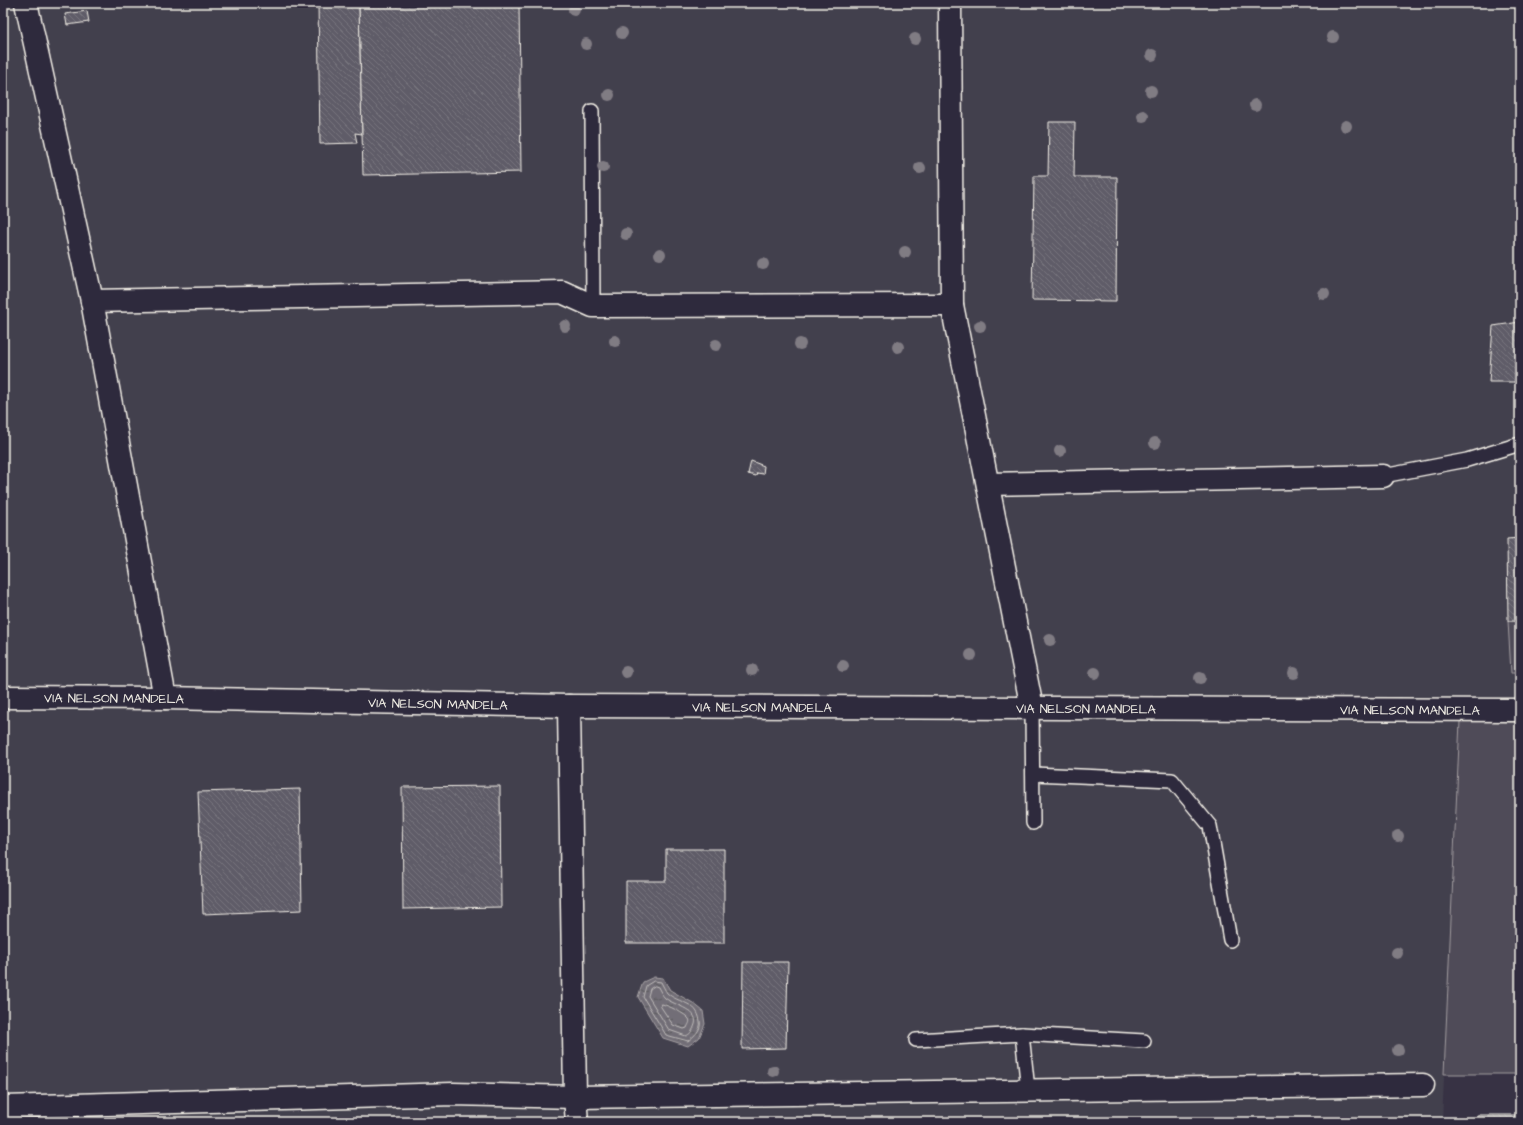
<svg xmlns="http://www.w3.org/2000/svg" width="1523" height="1125" font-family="'Architects Daughter',sans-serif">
<defs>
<pattern id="water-ripples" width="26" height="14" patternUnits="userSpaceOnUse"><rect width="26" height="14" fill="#726e77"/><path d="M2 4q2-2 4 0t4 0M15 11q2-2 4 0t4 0" fill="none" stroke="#5b595c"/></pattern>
<pattern id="building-back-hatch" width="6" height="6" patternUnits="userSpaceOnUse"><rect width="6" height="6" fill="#5f5c67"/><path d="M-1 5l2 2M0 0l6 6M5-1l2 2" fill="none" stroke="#77747d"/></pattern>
</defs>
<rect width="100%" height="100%" fill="#373244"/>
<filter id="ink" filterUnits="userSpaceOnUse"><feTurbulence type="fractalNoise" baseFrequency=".025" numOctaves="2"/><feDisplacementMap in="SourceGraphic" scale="8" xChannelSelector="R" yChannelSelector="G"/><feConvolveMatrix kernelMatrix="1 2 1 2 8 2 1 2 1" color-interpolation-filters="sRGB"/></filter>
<g filter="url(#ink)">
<polygon fill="#433f4e" points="3,3 1520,3 1520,722 1460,721 1442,1122 3,1122"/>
<g fill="#504b59" stroke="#a29ea0">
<polygon points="1508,621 1520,621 1520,673 1511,673"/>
<polygon points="1460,721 1520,722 1520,1074 1444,1074"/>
</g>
<polygon fill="url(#water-ripples)" stroke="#a6a2a4" points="654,977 663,978 670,990 693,1003 703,1011 705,1024 699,1038 688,1046 663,1038 638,997 643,982"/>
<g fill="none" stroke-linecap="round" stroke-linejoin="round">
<g stroke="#c0bdbb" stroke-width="1">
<path d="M654,981L661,982C663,986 665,990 667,993C679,1004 697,1001 700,1021C702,1030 694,1036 688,1041L666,1035L643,997L646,986Z"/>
<path d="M655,986L658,987C660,991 662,995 665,998C675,1006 702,1010 694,1027C692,1032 690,1034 686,1036L669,1030L648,996L650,989Z"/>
<path d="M662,1004C667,1005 686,1014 689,1019C691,1022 688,1025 687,1028L684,1029L673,1025L661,1007Z"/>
</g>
</g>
<g fill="url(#building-back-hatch)" stroke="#f4f1e8">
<polygon points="318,3 359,3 362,134 355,133 357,143 320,144"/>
<polygon points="359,3 519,3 521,172 363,175"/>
<polygon points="87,11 89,22 67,25 65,14"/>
<polygon points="1049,122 1075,122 1074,177 1117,177 1116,301 1032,300 1034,176 1048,176"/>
<polygon points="1520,322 1520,382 1489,382 1493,326"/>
<polygon points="751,461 764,466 763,474 757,473 756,476 748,474"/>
<polygon points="1520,538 1520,621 1508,621 1507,539"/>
<polygon points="500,786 501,907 403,909 402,787"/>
<polygon points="300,789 302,910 203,914 198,792"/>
<polygon points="666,849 724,849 724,943 626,943 626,881 666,881"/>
<polygon points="743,962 788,962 786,1048 742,1049"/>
<rect x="1478" y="1115" width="42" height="7"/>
</g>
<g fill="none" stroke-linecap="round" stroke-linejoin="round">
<defs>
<g id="service">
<polyline points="592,111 593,306"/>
<polyline points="1383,476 1467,460 1520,444"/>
<polyline points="1032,708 1033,823"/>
<polyline points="1033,774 1172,780 1210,826 1230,940"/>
<polyline points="1022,1034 1144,1041"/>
<polyline points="916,1040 1022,1034 1028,1090"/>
</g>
<g id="minor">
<polyline points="26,3 92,301 165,698"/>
<polyline points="950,3 952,305 1032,708"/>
<polyline points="92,301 562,292 593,306 952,305"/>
<polyline points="988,484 1383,476"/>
<path id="s1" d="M3,697L165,698L569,706L1520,710"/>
<polyline points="569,706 575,1097 577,1122"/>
<polyline points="3,1106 5,1107 453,1094 575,1097 1423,1085"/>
</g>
</defs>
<use href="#service" stroke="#f4f1e8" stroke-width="16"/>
<use href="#minor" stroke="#f4f1e8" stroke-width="25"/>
<use href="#service" stroke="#2f2a3d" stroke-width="13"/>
<use href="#minor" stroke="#2f2a3d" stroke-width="22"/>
</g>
<g fill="#807b83">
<circle cx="574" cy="10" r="6"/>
<circle cx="622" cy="33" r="6"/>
<circle cx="1333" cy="37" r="6"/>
<circle cx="915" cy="39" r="6"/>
<circle cx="586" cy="44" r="6"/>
<circle cx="1152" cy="55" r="6"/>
<circle cx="1151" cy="91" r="6"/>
<circle cx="609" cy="95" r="6"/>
<circle cx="1255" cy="105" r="6"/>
<circle cx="1143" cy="116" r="6"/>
<circle cx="1346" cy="126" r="6"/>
<circle cx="603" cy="167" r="6"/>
<circle cx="920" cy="168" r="6"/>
<circle cx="626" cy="234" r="6"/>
<circle cx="905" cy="252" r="6"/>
<circle cx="660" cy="254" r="6"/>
<circle cx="763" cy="264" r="6"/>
<circle cx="1324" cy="294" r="6"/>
<circle cx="565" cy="326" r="6"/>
<circle cx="980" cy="326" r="6"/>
<circle cx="615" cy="341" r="6"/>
<circle cx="800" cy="344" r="6"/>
<circle cx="716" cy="345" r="6"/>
<circle cx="898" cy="347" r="6"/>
<circle cx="1155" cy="443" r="6"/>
<circle cx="1060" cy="451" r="6"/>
<circle cx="1050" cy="640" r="6"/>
<circle cx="971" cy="655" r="6"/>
<circle cx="843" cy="666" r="6"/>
<circle cx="752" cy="670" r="6"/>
<circle cx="626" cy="672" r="6"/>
<circle cx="1095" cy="673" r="6"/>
<circle cx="1294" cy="673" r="6"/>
<circle cx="1200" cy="678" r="6"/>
<circle cx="1398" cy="836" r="6"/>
<circle cx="1397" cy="953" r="6"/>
<circle cx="1398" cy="1050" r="6"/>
<circle cx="773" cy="1071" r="6"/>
</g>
</g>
<g text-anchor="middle" stroke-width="4" stroke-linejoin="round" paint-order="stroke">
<g font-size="13" fill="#f4f1e8" stroke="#2f2a3d">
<text dy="5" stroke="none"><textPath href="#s1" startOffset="111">VIA NELSON MANDELA</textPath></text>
<text dy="5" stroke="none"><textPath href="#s1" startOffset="435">VIA NELSON MANDELA</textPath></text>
<text dy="5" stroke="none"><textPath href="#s1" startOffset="759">VIA NELSON MANDELA</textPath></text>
<text dy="5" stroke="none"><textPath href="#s1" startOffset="1083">VIA NELSON MANDELA</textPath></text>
<text dy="5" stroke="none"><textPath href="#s1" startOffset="1407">VIA NELSON MANDELA</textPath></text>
</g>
</g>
<rect width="1523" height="1125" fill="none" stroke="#2f2a3d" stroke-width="16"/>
<rect x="8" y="8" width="1507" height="1109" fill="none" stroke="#f4f1e8" stroke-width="1.5" filter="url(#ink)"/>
</svg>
